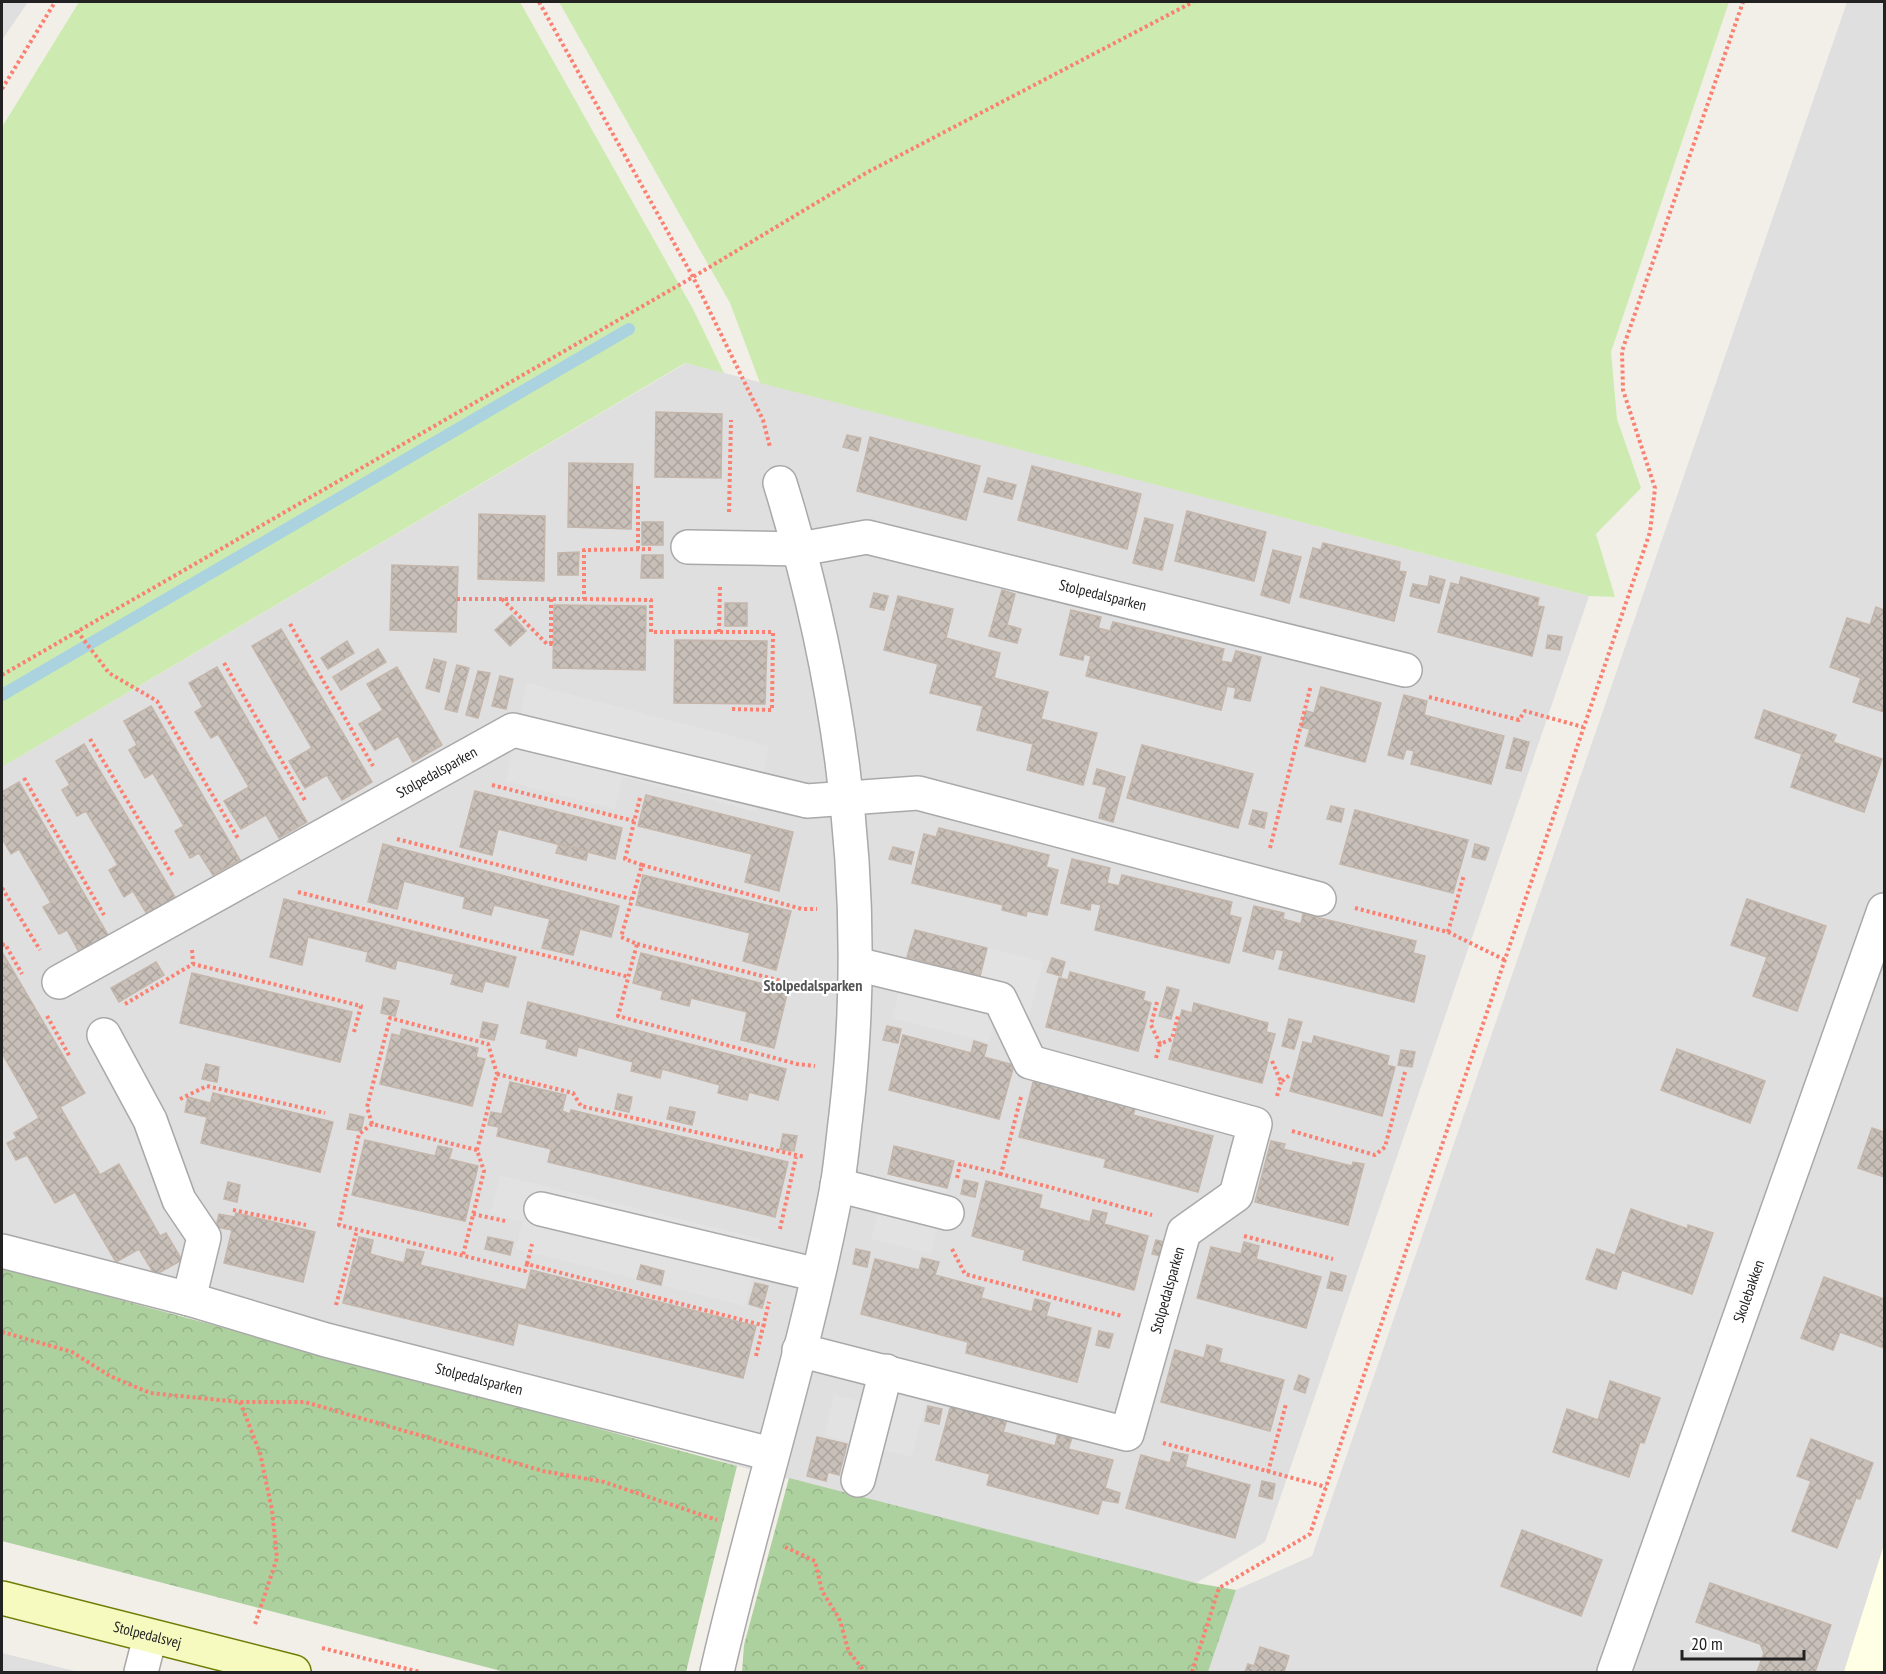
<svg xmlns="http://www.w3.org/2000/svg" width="1886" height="1674" font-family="'PT Sans Narrow',sans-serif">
<defs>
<pattern id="forest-crowns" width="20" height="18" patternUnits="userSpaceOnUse" patternTransform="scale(1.5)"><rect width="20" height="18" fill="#add19e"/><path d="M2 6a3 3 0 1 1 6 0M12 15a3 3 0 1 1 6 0" fill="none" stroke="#95b388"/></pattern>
<pattern id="building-cross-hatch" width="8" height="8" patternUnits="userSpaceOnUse" patternTransform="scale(1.5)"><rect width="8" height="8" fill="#c7bfb8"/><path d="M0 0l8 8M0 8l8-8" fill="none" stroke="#aba49e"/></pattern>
</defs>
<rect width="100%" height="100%" fill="#f2efe9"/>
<g fill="#e0dfdf">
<polygon points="2,2 28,2 2,40"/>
<polygon points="1847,2 1884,2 1884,1545 1844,1672 1208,1672 1236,1590 1312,1556"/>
<polygon points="686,363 1589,596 1265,1542 1196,1583 737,1466 326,1340 2,1249 2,767"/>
<polygon points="2,1653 79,1672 2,1672"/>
</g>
<polygon fill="#ffffe5" points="1884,1545 1884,1672 1844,1672"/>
<g fill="#cdebb0">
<polygon points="79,2 520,2 693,309 724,373 685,363 2,767 2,127"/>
<polygon points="559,2 1729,2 1611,352 1617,419 1641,488 1596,534 1615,597 1589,596 760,383 730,303"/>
</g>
<g fill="url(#forest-crowns)">
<polygon points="2,1268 737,1466 686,1672 505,1672 2,1541"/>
<polygon points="789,1478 1196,1583 1236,1590 1208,1672 742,1672 744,1645"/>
</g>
<g fill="#e2e2e2">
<polygon points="527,683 769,746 756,812 623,777 615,809 506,781"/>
<polygon points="915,930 1043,962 1027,1025 995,1017 989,1042 892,1018"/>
<polygon points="894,1146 954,1161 931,1254 871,1239"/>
<polygon points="500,1175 762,1239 745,1306 661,1285 664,1271 641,1265 637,1279 516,1249 522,1221 490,1214"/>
<polygon points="865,1380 928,1396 912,1457 824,1435 834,1395 860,1401"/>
</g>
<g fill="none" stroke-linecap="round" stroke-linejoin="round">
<polyline stroke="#aad3df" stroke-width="12" points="2,695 629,329"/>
</g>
<g fill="url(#building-cross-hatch)" stroke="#c4b6ab" stroke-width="1.5">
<polygon points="656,412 722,414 721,478 655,477"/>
<polygon points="847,435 861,438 858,451 843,447"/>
<polygon points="870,437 980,466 966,520 857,491"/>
<polygon points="569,463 633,464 631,529 568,527"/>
<polygon points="1032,466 1141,494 1127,549 1018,520"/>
<polygon points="988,478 1016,485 1012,499 984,492"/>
<polygon points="1187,511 1266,532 1254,581 1175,561"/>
<polygon points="479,514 545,516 544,581 478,579"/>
<polygon points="1145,518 1173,525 1162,570 1133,563"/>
<rect x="642" y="522" width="21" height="23"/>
<polygon points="1323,543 1400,562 1399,571 1406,572 1394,621 1300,597 1313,548 1321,550"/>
<polygon points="1273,550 1301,557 1289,603 1261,595"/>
<polygon points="579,552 578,575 558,575 558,553"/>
<polygon points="642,555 663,555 663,578 641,578"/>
<polygon points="392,565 458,567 456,632 390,630"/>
<polygon points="1430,576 1445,580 1439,603 1410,596 1413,584 1428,587"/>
<polygon points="1461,577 1539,598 1537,606 1544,607 1532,656 1438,632 1451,583 1459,585"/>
<polygon points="1002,590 1015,594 1007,625 1021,629 1017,643 989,636"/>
<polygon points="874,593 888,596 884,610 870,607"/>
<polygon points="898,596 953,609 946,638 1000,653 994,678 1048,692 1041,719 1097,733 1083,785 1027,770 1033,744 977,730 983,706 930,693 938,664 884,650"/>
<rect x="725" y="603" width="22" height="23"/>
<polygon points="554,605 646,606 645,670 553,668"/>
<polygon points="1876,607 1884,610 1884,712 1853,702 1861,678 1830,667 1847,618 1870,625"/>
<polygon points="1071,610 1101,617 1098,628 1110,631 1113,622 1224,649 1221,661 1232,663 1236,651 1261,657 1250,701 1234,698 1236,688 1227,686 1221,710 1086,676 1091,656 1084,654 1083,660 1060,655"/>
<polygon points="512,615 526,631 510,646 495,630"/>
<polygon points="281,629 372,782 342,800 327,775 305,788 289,761 312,748 252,646"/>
<polygon points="1548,635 1562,637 1560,650 1546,648"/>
<polygon points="675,640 767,641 765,704 674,703"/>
<polygon points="347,641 354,653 328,669 321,658"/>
<polygon points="378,649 386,662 341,690 333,677"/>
<polygon points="434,659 446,662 439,692 426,688"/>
<polygon points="457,665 469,668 457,712 445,709"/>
<polygon points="217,667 307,822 279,838 266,815 241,829 224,801 249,787 218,734 211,738 195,712 203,707 189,683"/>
<polygon points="397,667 442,745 413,762 398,736 375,750 359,724 383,710 367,684"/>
<polygon points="478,671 490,673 478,718 466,715"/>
<polygon points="500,676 513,679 506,709 492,706"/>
<polygon points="1321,687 1381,703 1365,762 1305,746 1310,729 1301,727 1306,711 1314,713"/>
<polygon points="1404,695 1427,701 1424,715 1504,736 1491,784 1411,764 1414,751 1406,749 1403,759 1388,755"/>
<polygon points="151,706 240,860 213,875 199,853 190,858 175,831 184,826 153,773 145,778 129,750 137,745 124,721"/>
<polygon points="1764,710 1836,735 1833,742 1882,759 1864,812 1791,787 1802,754 1755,738"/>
<polygon points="1514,738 1529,742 1521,771 1506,768"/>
<polygon points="84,744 175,897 147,914 133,891 124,897 109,870 118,865 86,811 77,816 62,790 70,785 56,761"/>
<polygon points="1142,745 1253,774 1238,828 1127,798"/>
<polygon points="1097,769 1125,777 1113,822 1099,818 1107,787 1093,784"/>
<polygon points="19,782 108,935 79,952 67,930 59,934 43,907 51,903 19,849 11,854 2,838 4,822 2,792"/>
<polygon points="475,791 622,828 615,859 498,829 492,855 460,847"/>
<polygon points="646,795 793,832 779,891 745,882 752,854 638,826"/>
<polygon points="1331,806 1344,809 1341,822 1327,819"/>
<polygon points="1253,810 1267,813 1264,828 1249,824"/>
<polygon points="1355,810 1468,840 1453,893 1340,864"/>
<polygon points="939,828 1049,855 1046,867 1058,870 1047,915 1027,911 1026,916 1002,910 1003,905 912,883 924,834 936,837"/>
<polygon points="383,844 619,906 611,937 580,929 573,955 542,948 550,919 494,905 491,915 463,908 465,897 404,881 397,909 368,902"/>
<polygon points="559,844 588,851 586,860 556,853"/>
<polygon points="1475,844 1489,848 1485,860 1472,857"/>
<polygon points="893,847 914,852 911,864 889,859"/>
<polygon points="1072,859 1110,868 1107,883 1119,886 1122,875 1232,902 1229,915 1241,918 1229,963 1095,930 1101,905 1091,903 1090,910 1061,903"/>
<polygon points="643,875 791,911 776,970 743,961 750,933 636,905"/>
<polygon points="284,899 516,957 508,987 485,981 482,992 451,984 454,974 397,960 395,969 366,961 368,952 308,937 302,965 270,957"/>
<polygon points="1747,899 1826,926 1797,1011 1753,996 1767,957 1731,945"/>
<polygon points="1254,906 1284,913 1283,919 1301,924 1303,914 1416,941 1413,953 1425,956 1414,1002 1279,969 1284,951 1276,949 1273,959 1243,951"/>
<polygon points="915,930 987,948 980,976 907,957"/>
<polygon points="2,952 85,1093 60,1107 100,1175 119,1164 160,1236 166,1233 182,1260 155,1275 139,1249 116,1262 75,1192 55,1203 27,1155 16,1160 7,1143 17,1138 14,1133 39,1118 2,1053"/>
<polygon points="641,953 788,990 774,1048 741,1040 747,1012 691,998 689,1006 661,999 663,991 633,983"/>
<polygon points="1052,958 1065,962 1061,976 1047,972"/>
<polygon points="156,962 164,975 119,1002 111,988"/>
<polygon points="1070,972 1145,992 1143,1000 1151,1003 1138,1051 1046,1027 1059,978 1068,980"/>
<polygon points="192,973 352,1012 340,1062 180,1023"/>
<polygon points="1167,987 1179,990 1171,1019 1159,1016"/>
<polygon points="384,998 399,1001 395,1016 381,1013"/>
<polygon points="528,1002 786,1069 778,1100 749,1092 747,1100 718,1093 720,1085 662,1069 660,1078 631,1071 633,1062 578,1047 576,1056 546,1048 548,1040 521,1033"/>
<polygon points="1194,1003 1268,1023 1266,1032 1275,1034 1262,1083 1169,1059 1182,1010 1192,1013"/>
<polygon points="1289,1019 1302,1022 1294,1049 1282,1046"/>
<polygon points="483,1022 498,1025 494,1040 480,1037"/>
<polygon points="887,1026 901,1029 898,1043 883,1040"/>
<polygon points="402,1029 478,1048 476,1057 485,1059 472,1106 380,1084 392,1034 400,1036"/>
<polygon points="903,1035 971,1053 974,1041 987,1045 984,1057 1014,1065 999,1119 889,1090"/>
<polygon points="1314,1036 1389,1056 1387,1065 1395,1067 1382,1116 1290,1091 1303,1042 1312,1044"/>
<polygon points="1677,1049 1765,1081 1750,1123 1661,1090"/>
<polygon points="1401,1050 1415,1052 1412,1067 1398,1065"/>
<polygon points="206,1064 219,1067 217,1082 202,1079"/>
<polygon points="1034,1079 1136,1106 1133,1115 1213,1136 1198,1192 1104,1167 1106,1159 1019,1137"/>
<polygon points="510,1082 566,1095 562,1111 570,1114 571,1110 788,1162 775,1217 548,1162 551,1149 497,1136 499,1127 488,1125 491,1112 502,1114"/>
<polygon points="213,1093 333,1122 320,1172 201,1143"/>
<polygon points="618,1094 632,1097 629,1112 615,1109"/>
<polygon points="188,1097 210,1103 207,1117 185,1112"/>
<polygon points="670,1107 695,1112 692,1125 667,1119"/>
<polygon points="350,1114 364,1117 361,1131 347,1129"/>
<polygon points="1872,1128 1884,1132 1884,1177 1858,1168"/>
<polygon points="783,1134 797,1136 794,1151 780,1149"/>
<polygon points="365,1140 435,1156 438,1146 452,1149 449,1159 478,1166 465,1221 352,1195"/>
<polygon points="1271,1141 1285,1144 1283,1149 1352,1166 1353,1162 1364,1164 1348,1225 1255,1202"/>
<polygon points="894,1146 954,1161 947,1188 888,1174"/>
<polygon points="964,1180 978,1183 975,1197 961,1194"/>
<polygon points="986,1181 1042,1195 1039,1208 1090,1222 1093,1210 1107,1213 1104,1224 1148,1236 1134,1290 1023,1260 1025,1250 972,1236"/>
<polygon points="228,1182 240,1185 237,1202 224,1199"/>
<polygon points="1631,1209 1688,1229 1688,1225 1713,1233 1692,1294 1622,1270 1616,1289 1586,1279 1597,1249 1615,1255"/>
<polygon points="236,1213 315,1232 303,1282 224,1263 232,1230 216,1227 219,1214 235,1217"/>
<polygon points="359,1237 373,1240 370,1254 404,1263 407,1249 424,1252 420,1265 526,1290 531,1270 756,1326 743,1378 518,1323 513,1345 343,1303"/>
<polygon points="488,1237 513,1242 510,1255 485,1249"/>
<polygon points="1156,1240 1165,1242 1162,1256 1152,1254"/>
<polygon points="1244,1242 1259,1246 1256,1259 1321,1277 1306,1328 1197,1298 1211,1247 1241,1254"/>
<polygon points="856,1249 870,1252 867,1267 853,1264"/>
<polygon points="922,1258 939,1262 935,1275 984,1288 981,1298 1032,1312 1035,1299 1050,1303 1046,1316 1091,1328 1077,1382 966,1353 968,1342 861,1314 875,1259 919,1270"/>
<polygon points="641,1265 664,1271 661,1285 637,1279"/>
<polygon points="1331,1272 1346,1276 1342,1291 1327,1288"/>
<polygon points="1824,1277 1884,1299 1884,1348 1840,1332 1833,1350 1801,1338"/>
<polygon points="755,1283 768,1286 762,1308 749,1304"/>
<polygon points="1099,1331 1113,1334 1109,1348 1096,1345"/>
<polygon points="1207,1345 1222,1349 1219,1362 1284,1380 1270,1431 1161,1402 1175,1350 1204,1358"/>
<polygon points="1299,1375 1309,1379 1305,1393 1294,1389"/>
<polygon points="1610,1381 1660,1398 1644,1443 1640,1442 1629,1477 1553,1452 1567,1409 1598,1420"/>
<polygon points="951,1405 1007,1420 1003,1432 1055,1446 1058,1434 1072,1438 1068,1449 1113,1460 1105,1488 1120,1493 1118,1503 1102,1500 1098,1514 987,1485 990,1474 936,1460"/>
<polygon points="928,1406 942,1409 939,1424 925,1421"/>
<polygon points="817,1437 847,1444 839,1475 828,1472 826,1481 807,1476"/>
<polygon points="1811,1439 1873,1463 1860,1499 1856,1498 1837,1548 1792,1531 1811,1481 1797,1476"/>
<polygon points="1173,1452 1188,1455 1185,1467 1250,1485 1235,1538 1126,1508 1141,1455 1170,1463"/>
<polygon points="1262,1481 1275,1484 1272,1499 1259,1496"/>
<polygon points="1522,1530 1602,1560 1581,1616 1501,1586"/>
<polygon points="1710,1583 1831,1625 1815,1672 1757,1672 1764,1653 1760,1644 1696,1622"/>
<polygon points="1260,1647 1289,1656 1284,1672 1245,1672 1248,1664 1254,1666"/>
</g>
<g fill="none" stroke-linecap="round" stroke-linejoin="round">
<defs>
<g id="street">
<path id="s1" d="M688,547L800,549L867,537L1405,670"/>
<path id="s2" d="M59,982L513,730L807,801L918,793L1319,899"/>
<polyline points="104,1035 150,1120 179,1200 204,1237 189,1299"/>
<polyline points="837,1185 947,1213"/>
<polyline points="541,1209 818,1275"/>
<path id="s3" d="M2,1251L189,1299L326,1340L771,1454"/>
<path id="s4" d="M799,1350L1127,1434L1184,1232L1236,1195L1255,1124L1030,1062L1000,999L856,964"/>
<polyline points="858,1480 886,1371"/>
<polyline points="141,1672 150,1637"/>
<path d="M717,1672C754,1510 806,1351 837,1187C841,1163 843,1139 846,1115C871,901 843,687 780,483"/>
<path id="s5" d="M1614,1672L1884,910"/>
</g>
<g id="secondary">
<path id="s6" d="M2,1598L294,1672"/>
</g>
</defs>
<use href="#street" stroke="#a9a9a9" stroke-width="36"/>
<use href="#secondary" stroke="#707d05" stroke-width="36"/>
<g stroke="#fa8072" stroke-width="4" stroke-dasharray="3 3" stroke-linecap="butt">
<polyline points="539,2 693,277 763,420 770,447"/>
<polyline points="2,89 55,2"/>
<polyline points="729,512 731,420"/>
<polyline points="638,549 638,484"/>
<polyline points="457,599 584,599 584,550 651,549"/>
<polyline points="502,599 547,644 553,644"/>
<polyline points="584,599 651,600 651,632 773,632 772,710 732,709"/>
<polyline points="290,624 373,766"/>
<polyline points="77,631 109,673 157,701 239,840"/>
<polyline points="719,632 720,585"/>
<polyline points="551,644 551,599"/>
<polyline points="224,663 306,802"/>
<polyline points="2,675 693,277 866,173 1193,2"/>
<polyline points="1429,697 1519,720 1525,711 1583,727"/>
<polyline points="90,739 173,876"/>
<polyline points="24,778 104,915"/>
<polyline points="492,785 634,821"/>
<polyline points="640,798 625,859 642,865 621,937 637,944 618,1016 797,1064 815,1066"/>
<polyline points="397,839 631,899"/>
<polyline points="1270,848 1311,685"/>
<polyline points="642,865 802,909 817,909"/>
<polyline points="2,888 40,950"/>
<polyline points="298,892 629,977"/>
<polyline points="1355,908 1448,932 1505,960"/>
<polyline points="1448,932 1464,875"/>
<polyline points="637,944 801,986 817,987"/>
<polyline points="2,945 5,944 22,974"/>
<polyline points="192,950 193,964"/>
<polyline points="1157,1002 1151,1025 1160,1044 1172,1039 1178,1016"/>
<polyline points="125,1004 193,964 361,1006 354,1032"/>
<polyline points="47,1016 70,1057"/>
<polyline points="1156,1058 1160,1044"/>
<polyline points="1272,1061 1281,1082 1291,1074"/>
<polyline points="497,1074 573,1093 581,1106 805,1157"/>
<polyline points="1277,1096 1281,1082"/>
<polyline points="1021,1097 1001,1174 1152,1215"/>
<polyline points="180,1099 207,1086 325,1113"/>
<polyline points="372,1124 367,1107 390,1018 488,1044 497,1074 477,1150 484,1171 463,1255"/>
<polyline points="1292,1131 1375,1155 1385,1147 1405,1072"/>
<polyline points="477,1150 372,1124 359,1134 339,1225 525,1271 527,1264 766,1326"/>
<polyline points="957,1178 960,1164 1001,1174"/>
<polyline points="233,1210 306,1225"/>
<polyline points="473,1214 505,1221"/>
<polyline points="780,1229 796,1157"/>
<polyline points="1244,1236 1333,1259"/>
<polyline points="952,1249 965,1274 1122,1316"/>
<polyline points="527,1264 532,1244"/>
<polyline points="336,1305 357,1230"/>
<polyline points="2,1332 72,1352 110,1376 150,1393 240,1402 305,1402 543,1471 604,1482 717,1520"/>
<polyline points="756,1356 769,1302"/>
<polyline points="240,1402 260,1453 272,1510 277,1558 255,1624"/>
<polyline points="1163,1443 1326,1487"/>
<polyline points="1268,1472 1286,1404"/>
<polyline points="785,1547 815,1561 822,1591 839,1618 849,1652 865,1672"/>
<polyline points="322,1648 420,1672"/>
<polyline points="1192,1672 1219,1588 1310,1534 1650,532 1655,488 1623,390 1622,351 1743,2"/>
</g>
<use href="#street" stroke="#fff" stroke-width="33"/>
<use href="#secondary" stroke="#f7fabf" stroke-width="33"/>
</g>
<g text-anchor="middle" stroke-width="4.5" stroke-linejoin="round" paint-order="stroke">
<g font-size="15" fill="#222" stroke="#fff">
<text dy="5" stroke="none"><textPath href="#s1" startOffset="423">Stolpedalsparken</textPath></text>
<text dy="5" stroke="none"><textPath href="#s2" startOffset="432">Stolpedalsparken</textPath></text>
<text dy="5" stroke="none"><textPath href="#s4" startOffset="488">Stolpedalsparken</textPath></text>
<text dy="5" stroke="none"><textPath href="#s5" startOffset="404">Skolebakken</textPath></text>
<text dy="5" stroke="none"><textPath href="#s3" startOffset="494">Stolpedalsparken</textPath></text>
<text dy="5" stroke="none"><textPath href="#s6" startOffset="150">Stolpedalsvej</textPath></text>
</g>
<g font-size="16" font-weight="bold" fill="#555" stroke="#fff">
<text x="813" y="991">Stolpedalsparken</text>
</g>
</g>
<rect width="1886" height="1674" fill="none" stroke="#222222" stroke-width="6"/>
<path d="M1682 1650v9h122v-9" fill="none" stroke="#222222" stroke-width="3"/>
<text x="1691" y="1650" font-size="18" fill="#222222" stroke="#ffffff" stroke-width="4.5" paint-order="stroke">20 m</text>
</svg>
